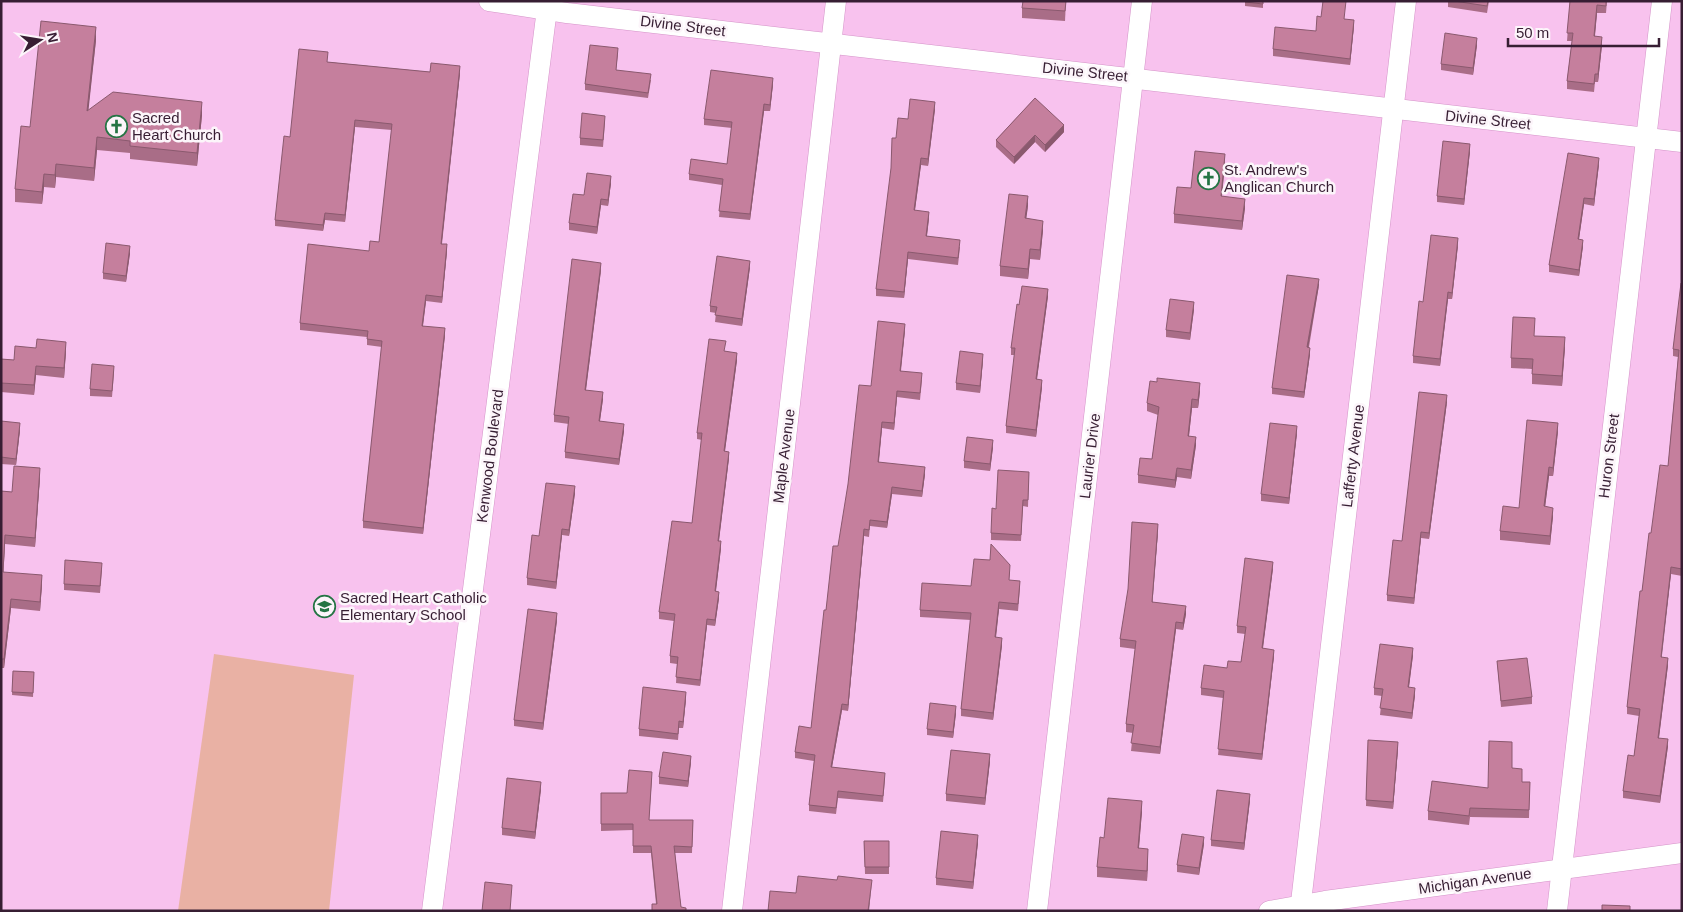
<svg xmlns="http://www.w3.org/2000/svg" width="1683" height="912" font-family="Arial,sans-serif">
<rect width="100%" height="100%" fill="#f8c2ee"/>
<polygon fill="#e9b1a4" points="214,654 354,675 329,911 178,911"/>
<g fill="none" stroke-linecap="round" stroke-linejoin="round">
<defs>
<g id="minor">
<polyline points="489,1 567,13 1682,142"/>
<polyline points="432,911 548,1"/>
<polyline points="732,911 836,1"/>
<polyline points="1037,911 1142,1"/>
<polyline points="1269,911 1325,901 1682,853"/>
<polyline points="1300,911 1406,1"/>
<polyline points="1557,911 1662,1"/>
</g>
</defs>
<use href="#minor" stroke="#d493c8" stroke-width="21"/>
<use href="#minor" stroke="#fff" stroke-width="20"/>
</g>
<g fill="#a96d87">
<polygon points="1066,1 1065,21 1022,18 1022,8"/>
<polygon points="1245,1 1263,1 1263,8 1245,6"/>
<polygon points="1448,1 1489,1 1487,13 1448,7"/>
<polygon points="1570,1 1607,1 1606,13 1597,13 1595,36 1602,45 1598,82 1595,82 1594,92 1567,89 1567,81 1572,41 1567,41"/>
<polygon points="1321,17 1345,19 1354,26 1350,65 1273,56 1273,49 1316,31"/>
<polygon points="96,40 88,110 202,115 197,166 130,159 130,153 97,150 94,181 56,177 55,188 44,187 42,204 15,202 15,189 30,127"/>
<polygon points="1477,45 1473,75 1441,70 1441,64"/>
<polygon points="618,54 616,70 651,80 648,98 585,90 585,84"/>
<polygon points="328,62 430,72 460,73 442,244 447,251 442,303 426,301 423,326 445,335 423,534 363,528 363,521 382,347 367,345 367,337 300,330 300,323 379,242 392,130 355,127 345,222 325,220 323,231 275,226 275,220 290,137"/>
<polygon points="773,84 770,111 764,111 750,220 719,217 722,185 689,180 689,174 727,164 732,128 704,125 704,119"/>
<polygon points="1035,98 1064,132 1045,152 1035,142 1014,164 996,147 996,140"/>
<polygon points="935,109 928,166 921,165 915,210 929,218 927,236 960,247 958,265 908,259 904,298 876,296 876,289 908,119"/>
<polygon points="605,122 603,147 580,145 580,138"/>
<polygon points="1470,151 1464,205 1437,202 1437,196"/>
<polygon points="1225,163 1222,196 1245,208 1242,230 1174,223 1174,214 1191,188"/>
<polygon points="1599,164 1594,206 1584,204 1579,239 1583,246 1579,276 1549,272 1549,265"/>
<polygon points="611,183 608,206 601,205 597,234 569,230 569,223 584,195"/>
<polygon points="1028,206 1026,218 1043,230 1040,260 1030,259 1028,279 1000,276 1000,266"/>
<polygon points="1458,245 1452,299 1448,299 1440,366 1413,363 1413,356"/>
<polygon points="130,253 126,282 103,279 103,273"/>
<polygon points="750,267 742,326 715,322 716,313 710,312 710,306"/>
<polygon points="601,270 586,390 603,399 600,421 624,431 619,465 565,458 565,452 569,424 554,422 554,415"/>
<polygon points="1682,283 1682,576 1671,574 1661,657 1668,665 1659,738 1668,746 1660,803 1623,798 1623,791 1634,756 1639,716 1627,714 1627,707 1642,591 1651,533 1668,466 1678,357 1673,356 1673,349"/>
<polygon points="1319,285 1309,347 1310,354 1304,398 1272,394 1272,388"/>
<polygon points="1048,296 1037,379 1042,387 1036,437 1006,433 1006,426 1015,355 1011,355 1011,348 1019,305"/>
<polygon points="1194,309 1190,340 1166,337 1166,330"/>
<polygon points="905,330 901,371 922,380 920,400 897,397 894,430 882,428 879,462 925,474 922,497 892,494 887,528 870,526 869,537 864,536 848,711 842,710 832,767 885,779 883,802 838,798 836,814 809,811 809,805 814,761 795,758 795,752 811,728 826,610 871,386"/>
<polygon points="1534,336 1565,347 1562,386 1532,384 1532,369 1511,368 1511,358"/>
<polygon points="726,348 725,351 737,360 725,451 729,458 719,541 721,548 716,591 719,598 715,626 707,625 700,686 676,683 677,664 670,663 670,656 674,621 659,619 659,612 692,523 702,440 697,439 697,433"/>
<polygon points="66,351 64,378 36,375 34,395 1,392 1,359 14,360"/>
<polygon points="983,360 980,393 956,390 956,383"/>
<polygon points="114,373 112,397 90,396 90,389"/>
<polygon points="1200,391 1198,408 1192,408 1189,436 1196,445 1191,479 1177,477 1175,488 1138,483 1138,475 1152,459 1158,415 1147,411 1147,403"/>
<polygon points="1447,402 1429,539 1421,538 1414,604 1387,601 1387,595 1402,541"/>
<polygon points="1,421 20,430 16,465 1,464"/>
<polygon points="1558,431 1553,476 1549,476 1545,507 1553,516 1550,545 1500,540 1500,531 1519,508"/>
<polygon points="1297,433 1289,504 1261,501 1261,494"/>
<polygon points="993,447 990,471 964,468 964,461"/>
<polygon points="1029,472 1028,507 1023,506 1021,541 991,540 991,533 996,509"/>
<polygon points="40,477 35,547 5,544 3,572 42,584 40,611 11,608 4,668 1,668 1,491 12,492"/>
<polygon points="575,493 569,536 562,535 556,589 527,585 527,578 539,536"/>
<polygon points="1158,532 1152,602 1186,614 1183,630 1176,629 1160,754 1131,751 1133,733 1126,732 1126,724 1135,649 1120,647 1120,639"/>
<polygon points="1273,568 1263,648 1274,656 1262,760 1218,755 1223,698 1201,695 1201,688 1227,668 1241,662 1245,634 1237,633 1237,626"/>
<polygon points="102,570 100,593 64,590 64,584"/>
<polygon points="1010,572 1009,580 1020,588 1018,611 999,609 996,638 1002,645 993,720 961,716 961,709 971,620 920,617 920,610 971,586"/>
<polygon points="557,620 543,730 514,726 514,720"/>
<polygon points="1413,655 1409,687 1415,695 1412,719 1380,715 1382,696 1374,695 1374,688"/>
<polygon points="1497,661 1532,697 1532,704 1501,707"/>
<polygon points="13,671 34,672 33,697 12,695"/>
<polygon points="686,699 683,728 679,728 678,740 639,736 639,729"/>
<polygon points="956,713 953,738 927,735 927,729"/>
<polygon points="1368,740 1398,749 1393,809 1366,806"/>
<polygon points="990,761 985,805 946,801 946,794"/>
<polygon points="691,762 688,787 659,784 659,777"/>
<polygon points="1512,768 1522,782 1530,782 1529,818 1470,817 1469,825 1428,820 1428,811 1488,788"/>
<polygon points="652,778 649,820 693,820 692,853 675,853 681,907 656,904 651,853 633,853 633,830 601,831 601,793 627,793"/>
<polygon points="541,789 535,839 502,835 502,828"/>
<polygon points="1250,800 1244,850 1211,846 1211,840"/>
<polygon points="1142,811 1139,848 1148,859 1147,881 1097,877 1097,867 1104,838"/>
<polygon points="864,841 889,841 889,874 865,874"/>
<polygon points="978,842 973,889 936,885 936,878"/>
<polygon points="1204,844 1199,875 1177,872 1177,865"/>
</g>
<g fill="#8a596e">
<polygon points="1597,5 1597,13 1594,44 1594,36"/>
<polygon points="1354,20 1354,26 1350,65 1350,59"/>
<polygon points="96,27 96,40 87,124 87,111"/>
<polygon points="1602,37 1602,45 1598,82 1598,74"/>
<polygon points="1477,38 1477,45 1473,75 1473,68"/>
<polygon points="460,66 460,73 441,250 441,244"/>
<polygon points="773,78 773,84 770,111 770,105"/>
<polygon points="202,102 202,115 197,166 197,153"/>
<polygon points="935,102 935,109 928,166 928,159"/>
<polygon points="764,104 764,111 750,220 750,214"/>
<polygon points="355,120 355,127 345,222 345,215"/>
<polygon points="1064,125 1064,132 1045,152 1045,145"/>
<polygon points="1035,135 1035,142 1014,164 1014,157"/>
<polygon points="97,137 97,150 94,181 94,168"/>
<polygon points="1470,144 1470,151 1464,205 1464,199"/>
<polygon points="1225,154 1225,163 1221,205 1221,196"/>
<polygon points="921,158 921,165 914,217 914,210"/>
<polygon points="1599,158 1599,164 1594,206 1594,199"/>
<polygon points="56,164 56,177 55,188 55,175"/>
<polygon points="44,174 44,187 42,204 42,192"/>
<polygon points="611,176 611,183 608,206 608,200"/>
<polygon points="1028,196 1028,206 1025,228 1025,218"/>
<polygon points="1584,198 1584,204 1578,246 1578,239"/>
<polygon points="601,199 601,205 597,234 597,227"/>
<polygon points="1245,199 1245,208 1242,230 1242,221"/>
<polygon points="929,212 929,218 926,243 926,236"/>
<polygon points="325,213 325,220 323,231 323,225"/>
<polygon points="1043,221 1043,230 1040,260 1040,250"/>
<polygon points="1458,238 1458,245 1452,299 1452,293"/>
<polygon points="1583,240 1583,246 1579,276 1579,270"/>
<polygon points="447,244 447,251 442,303 442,297"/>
<polygon points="130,246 130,253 126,282 126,276"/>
<polygon points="1030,249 1030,259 1028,279 1028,269"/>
<polygon points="908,252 908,259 904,298 904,292"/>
<polygon points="750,261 750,267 742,326 742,319"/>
<polygon points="601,263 601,270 585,397 585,390"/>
<polygon points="1319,279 1319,285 1307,354 1307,347"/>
<polygon points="1048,289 1048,296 1036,386 1036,379"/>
<polygon points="1448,292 1448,299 1440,366 1440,359"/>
<polygon points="426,295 426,301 422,332 422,326"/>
<polygon points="1194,302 1194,309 1190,340 1190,333"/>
<polygon points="905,324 905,330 900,377 900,371"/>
<polygon points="445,328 445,335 423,534 423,528"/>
<polygon points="1565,337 1565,347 1562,386 1562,376"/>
<polygon points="66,342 66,351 64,378 64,368"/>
<polygon points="1310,348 1310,354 1304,398 1304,392"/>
<polygon points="737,353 737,360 724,458 724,451"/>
<polygon points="983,354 983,360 980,393 980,386"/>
<polygon points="36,366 36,375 34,395 34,385"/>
<polygon points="1042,380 1042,387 1036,437 1036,430"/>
<polygon points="1200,383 1200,391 1198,408 1198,400"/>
<polygon points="897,391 897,397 894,430 894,423"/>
<polygon points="603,392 603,399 599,427 599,421"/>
<polygon points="1447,395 1447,402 1429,539 1429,533"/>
<polygon points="1192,399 1192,408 1188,444 1188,436"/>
<polygon points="882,422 882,428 878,468 878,462"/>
<polygon points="20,423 20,430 16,465 16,459"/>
<polygon points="1558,423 1558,431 1553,476 1553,468"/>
<polygon points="624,424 624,431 619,465 619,459"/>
<polygon points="1297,426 1297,433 1289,504 1289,498"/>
<polygon points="1196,437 1196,445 1191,479 1191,470"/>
<polygon points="993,440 993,447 990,471 990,464"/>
<polygon points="729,452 729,458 718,548 718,541"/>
<polygon points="925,467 925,474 922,497 922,491"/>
<polygon points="1549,467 1549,476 1544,515 1544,506"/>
<polygon points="40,468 40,477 35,547 35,538"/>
<polygon points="1177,468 1177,477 1175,488 1175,480"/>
<polygon points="575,486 575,493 569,536 569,530"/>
<polygon points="892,487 892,494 887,528 887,522"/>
<polygon points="1553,508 1553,516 1550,545 1550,536"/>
<polygon points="1158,524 1158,532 1152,609 1152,602"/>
<polygon points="562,529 562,535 556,589 556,582"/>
<polygon points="864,529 864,536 848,711 848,705"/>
<polygon points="1421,532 1421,538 1414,604 1414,598"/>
<polygon points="5,535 5,544 3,581 3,572"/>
<polygon points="721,541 721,548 715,598 715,591"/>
<polygon points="1273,562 1273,568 1262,655 1262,648"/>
<polygon points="1671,567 1671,574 1661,664 1661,657"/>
<polygon points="42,575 42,584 40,611 40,602"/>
<polygon points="719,592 719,598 715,626 715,620"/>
<polygon points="11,599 11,608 4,668 4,659"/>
<polygon points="999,602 999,609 995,644 995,637"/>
<polygon points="1186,606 1186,614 1183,630 1183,623"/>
<polygon points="557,613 557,620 543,730 543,723"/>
<polygon points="707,619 707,625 700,686 700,680"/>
<polygon points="1176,622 1176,629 1160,754 1160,747"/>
<polygon points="1002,638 1002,645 993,720 993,713"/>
<polygon points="1413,648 1413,655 1408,694 1408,687"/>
<polygon points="1274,650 1274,656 1262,760 1262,754"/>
<polygon points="1668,658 1668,665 1658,745 1658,738"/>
<polygon points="1415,688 1415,695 1412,719 1412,713"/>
<polygon points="686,692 686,699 683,728 683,722"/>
<polygon points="842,704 842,710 831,773 831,767"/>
<polygon points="956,706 956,713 953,738 953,732"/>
<polygon points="1668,739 1668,746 1660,803 1660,796"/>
<polygon points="1398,742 1398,749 1393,809 1393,802"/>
<polygon points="990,754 990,761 985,805 985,798"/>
<polygon points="691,756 691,762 688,787 688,781"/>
<polygon points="541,782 541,789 535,839 535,832"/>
<polygon points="1250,794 1250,800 1244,850 1244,843"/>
<polygon points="1142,801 1142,811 1138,858 1138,848"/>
<polygon points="978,835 978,842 973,889 973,882"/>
<polygon points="1204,837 1204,844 1199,875 1199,868"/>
<polygon points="1148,849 1148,859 1147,881 1147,871"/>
<polygon points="872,880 869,911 868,911"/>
</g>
<g fill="#c57f9d" stroke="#8a596e">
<polygon points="1023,1 1066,1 1065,11 1022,8"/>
<polygon points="1245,1 1263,1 1263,4 1245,2"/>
<polygon points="1323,1 1346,1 1344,19 1354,20 1350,59 1273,49 1275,27 1316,31 1317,16 1321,17"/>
<polygon points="1454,1 1488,1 1487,6"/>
<polygon points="1570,1 1606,1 1606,6 1597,5 1594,36 1602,37 1598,74 1595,74 1594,84 1567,81 1573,33 1567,33"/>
<polygon points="41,21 96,27 87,111 113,92 202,102 197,153 130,146 130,141 97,137 94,168 56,164 55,175 44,174 42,192 15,189 21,126 30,127"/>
<polygon points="1445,33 1477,38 1473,68 1441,64"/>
<polygon points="590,45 618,48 616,70 651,74 648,93 585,84"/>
<polygon points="299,49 328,52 327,62 430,72 431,63 460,66 441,244 447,244 442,297 426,295 422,326 445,328 423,528 363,521 382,341 367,339 368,331 300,323 308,244 369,251 370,241 379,242 392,124 355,120 345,215 325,213 323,225 275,220 284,136 290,137"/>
<polygon points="711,70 773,78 770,105 764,104 750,214 719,211 723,179 689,174 691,159 727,164 732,122 704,119"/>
<polygon points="1035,98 1064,125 1045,145 1035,135 1014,157 996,140"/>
<polygon points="910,99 935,102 928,159 921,158 914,210 929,212 926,236 960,240 958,258 908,252 904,292 876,289 891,168 892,138 896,138 898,118 908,119"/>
<polygon points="582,113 605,116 603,140 580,138"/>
<polygon points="1443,141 1470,144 1464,199 1437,196"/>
<polygon points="1195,151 1225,154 1221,196 1245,199 1242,221 1174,214 1177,187 1191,188"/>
<polygon points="1568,153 1599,158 1594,199 1584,198 1578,239 1583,240 1579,270 1549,265"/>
<polygon points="587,173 611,176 608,200 601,199 597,227 569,223 573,194 584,195"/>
<polygon points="1009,194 1028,196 1025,218 1043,221 1040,250 1030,249 1028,269 1000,266"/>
<polygon points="1431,235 1458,238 1452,293 1448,292 1440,359 1413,356 1419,301 1423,302"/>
<polygon points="106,243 130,246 126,276 103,273"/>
<polygon points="717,256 750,261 742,319 715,315 717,307 710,306"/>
<polygon points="572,259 601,263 585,390 603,392 599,421 624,424 619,459 565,452 569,417 554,415"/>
<polygon points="1287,275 1319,279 1307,347 1310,348 1304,392 1272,388"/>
<polygon points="1681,283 1682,283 1682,569 1671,567 1661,657 1668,658 1658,738 1668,739 1660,796 1623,791 1628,755 1634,756 1640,709 1627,707 1640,591 1642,591 1649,533 1651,533 1660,465 1668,466 1679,350 1673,349"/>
<polygon points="1022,286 1048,289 1036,379 1042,380 1036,430 1006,426 1015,348 1011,348 1017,304 1019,305"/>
<polygon points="1170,299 1194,302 1190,333 1166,330"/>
<polygon points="1513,317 1535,318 1534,336 1565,337 1562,376 1532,374 1533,359 1511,358"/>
<polygon points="878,321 905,324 900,371 922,373 920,393 897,391 894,423 882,422 878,462 925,467 922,491 892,487 887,522 870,520 869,530 864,529 848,705 842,704 831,767 885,773 883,796 838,791 836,808 809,805 815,755 795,752 799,726 811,728 824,610 826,610 833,546 838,546 848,484 859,385 871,386"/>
<polygon points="37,339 66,342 64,368 36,366 34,385 1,383 1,359 14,360 15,346 36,348"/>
<polygon points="709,339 726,341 724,351 737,353 724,451 729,452 718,541 721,541 715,591 719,592 715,620 707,619 700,680 676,677 678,657 670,656 675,614 659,612 672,521 692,523 702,433 697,433"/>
<polygon points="960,351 983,354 980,386 956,383"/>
<polygon points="92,364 114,366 112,391 90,389"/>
<polygon points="1157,378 1200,383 1198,400 1192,399 1188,436 1196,437 1191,470 1177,468 1175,480 1138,475 1140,458 1152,459 1159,407 1147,403 1150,381 1157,382"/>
<polygon points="1419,392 1447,395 1429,533 1421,532 1414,598 1387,595 1393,540 1402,541"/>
<polygon points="1527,420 1558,423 1553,468 1549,467 1544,506 1553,508 1550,536 1500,531 1503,506 1519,508"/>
<polygon points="1,421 20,423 16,459 1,457"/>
<polygon points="1270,423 1297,426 1289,498 1261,494"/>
<polygon points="967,437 993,440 990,464 964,461"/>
<polygon points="14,466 40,468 35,538 5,535 3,572 42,575 40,602 11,599 4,659 1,659 1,491 12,492"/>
<polygon points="998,470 1029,472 1028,500 1023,500 1021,535 991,533 992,508 996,509"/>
<polygon points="546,483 575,486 569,530 562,529 556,582 527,578 532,535 539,536"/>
<polygon points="1132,522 1158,524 1152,602 1186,606 1183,623 1176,622 1160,747 1131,743 1134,725 1126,724 1136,641 1120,639 1128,589"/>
<polygon points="991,544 1010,565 1009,580 1020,581 1018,604 999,602 995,637 1002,638 993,713 961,709 971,613 920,610 922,583 971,586 974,559 990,560"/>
<polygon points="1245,558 1273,562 1262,648 1274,650 1262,754 1218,749 1224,691 1201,688 1204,665 1227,668 1228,661 1241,662 1246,627 1237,626"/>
<polygon points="65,560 102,563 100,586 64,584"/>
<polygon points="528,609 557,613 543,723 514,720"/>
<polygon points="1380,644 1413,648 1408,687 1415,688 1412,713 1380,708 1383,689 1374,688"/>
<polygon points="1527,658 1532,697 1501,701 1497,661"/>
<polygon points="13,671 34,672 33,693 12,692"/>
<polygon points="643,687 686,692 683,722 679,721 678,734 639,729"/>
<polygon points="930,703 956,706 953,732 927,729"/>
<polygon points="1368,740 1398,742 1393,802 1366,800"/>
<polygon points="1489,741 1512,742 1512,768 1522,769 1522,782 1530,782 1529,810 1470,808 1469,816 1428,811 1432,781 1488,788"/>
<polygon points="951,750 990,754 985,798 946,794"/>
<polygon points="663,752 691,756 688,781 659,777"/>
<polygon points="629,770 652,772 649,820 693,820 692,847 674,846 681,907 686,908 686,911 652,911 652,904 657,904 651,846 633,846 633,824 601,824 601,793 627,793"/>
<polygon points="507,778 541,782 535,832 502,828"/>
<polygon points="1217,790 1250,794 1244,843 1211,840"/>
<polygon points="1108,798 1142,801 1138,848 1148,849 1147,871 1097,867 1100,837 1104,838"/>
<polygon points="941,831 978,835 973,882 936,878"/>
<polygon points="1182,834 1204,837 1199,868 1177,865"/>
<polygon points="864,841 889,841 889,867 865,867"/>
<polygon points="798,876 837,880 838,876 872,880 868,911 768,911 770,891 796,893"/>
<polygon points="485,882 512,885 510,911 482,911"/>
<polygon points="1602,905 1630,906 1630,911 1602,911"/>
</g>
<defs>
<symbol id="church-ring" viewBox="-11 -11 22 22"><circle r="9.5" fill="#fcf5fa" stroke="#257444" stroke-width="1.5"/><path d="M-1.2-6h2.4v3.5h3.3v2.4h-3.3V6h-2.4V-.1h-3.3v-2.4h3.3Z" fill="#257444"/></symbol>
<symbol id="school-ring" viewBox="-11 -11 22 22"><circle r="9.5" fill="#fcf5fa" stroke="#257444" stroke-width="1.5"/><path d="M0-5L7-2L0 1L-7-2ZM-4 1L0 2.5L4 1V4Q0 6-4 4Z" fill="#257444"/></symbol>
</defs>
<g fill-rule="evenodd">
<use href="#church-ring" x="104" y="114" width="25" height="25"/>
<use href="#church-ring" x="1196" y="166" width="25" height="25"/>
<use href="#school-ring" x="312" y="594" width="25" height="25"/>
</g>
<g text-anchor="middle" stroke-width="5" stroke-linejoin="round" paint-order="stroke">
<g font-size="15" fill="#371e33" stroke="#fcf5fa">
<text transform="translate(683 26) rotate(7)" y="5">Divine Street</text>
<text transform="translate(1085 72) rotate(6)" y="5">Divine Street</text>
<text transform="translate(1488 120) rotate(6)" y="5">Divine Street</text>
<text transform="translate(490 456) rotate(-83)" y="5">Kenwood Boulevard</text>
<text transform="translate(784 456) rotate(-83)" y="5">Maple Avenue</text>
<text transform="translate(1090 456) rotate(-83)" y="5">Laurier Drive</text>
<text transform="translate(1353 456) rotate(-83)" y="5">Lafferty Avenue</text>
<text transform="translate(1609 456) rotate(-83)" y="5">Huron Street</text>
<text transform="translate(1475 881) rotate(-8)" y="5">Michigan Avenue</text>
</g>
<g font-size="15" fill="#371e33" stroke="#fcf5fa" text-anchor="start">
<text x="132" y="123">Sacred<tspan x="132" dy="17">Heart Church</tspan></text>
<text x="1224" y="175">St. Andrew's<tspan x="1224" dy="17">Anglican Church</tspan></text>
<text x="340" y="603">Sacred Heart Catholic<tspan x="340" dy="17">Elementary School</tspan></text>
</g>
</g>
<rect width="1683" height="912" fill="none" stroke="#371e33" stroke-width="5"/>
<g transform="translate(40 40) rotate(78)" stroke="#fcf5fa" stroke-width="4" paint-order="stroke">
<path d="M0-4L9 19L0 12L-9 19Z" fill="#371e33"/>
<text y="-8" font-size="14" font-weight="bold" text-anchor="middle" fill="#371e33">N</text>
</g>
<path d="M1508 38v8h151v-8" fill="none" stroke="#371e33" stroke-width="2.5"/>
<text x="1516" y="38" font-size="15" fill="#371e33" stroke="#fcf5fa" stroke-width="4" paint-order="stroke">50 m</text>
</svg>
